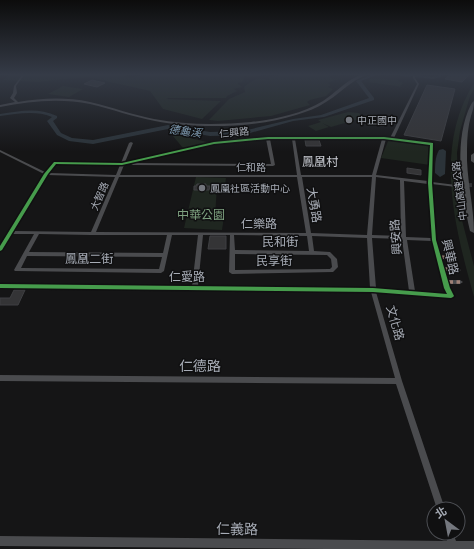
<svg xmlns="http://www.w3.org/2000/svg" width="474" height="549" font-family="Karla,'Noto Sans TC',sans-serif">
<rect width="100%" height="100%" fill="#151516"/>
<g fill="#1f2620">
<polygon points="9,75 128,75 123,76 128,78 145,75 264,75 251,77 245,76 242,82 237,83 242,87 234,89 237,91 227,96 226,98 169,98 166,99 221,101 202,119 163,109 150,91 88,77 37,82 3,80"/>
<path d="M280,75H329L330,78L345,79L335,80L328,83L331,85L328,87L333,89L326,96L310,100L307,102L310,105L271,116L218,121L209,120L229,99L245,92L244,87C256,78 255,77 270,80L269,77Z"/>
<polygon points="375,78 397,80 403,83 400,86 403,87 361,81 370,82 369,79"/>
<path d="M474,83V89L470,96L460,131L457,153L459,209L474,266V297C455,228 433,148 474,83Z"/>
<polygon points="63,86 83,89 69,97 48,94"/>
<polygon points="348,112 359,113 362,117 369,116 331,127 322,123 329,127 316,131 308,126 321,122 318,120"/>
<polygon points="177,135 207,142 206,144 183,148 173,136"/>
<polygon points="389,139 430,144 430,165 381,158"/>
<polygon points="196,177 226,178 225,185 217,186 215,217 224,217 222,230 184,228"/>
</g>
<path fill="#2b3339" d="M443,149L446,151L445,174L440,177L435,173C435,165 435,157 439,150Z"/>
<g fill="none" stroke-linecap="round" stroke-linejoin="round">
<g fill="#2b3339" fill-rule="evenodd">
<path d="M371,75H376L361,81L374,98V100L324,117L293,121L243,135L210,136L168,129L93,144L69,141L57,135L47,121L52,117C35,110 17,114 0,116V114C20,111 38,107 57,116V118L53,121L61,133L72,138L93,140L168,125L210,132L243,131L293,119L321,115L369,98L356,81Z"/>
<path d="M400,75H414C411,77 403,77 400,75Z"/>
<polygon points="416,75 433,77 441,75 441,77 433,79 415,77"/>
</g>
</g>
<g fill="#343436" stroke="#3e3f42">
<polygon points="449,75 469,75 462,82 445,79"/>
<polygon points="92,80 105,83 97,87 84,84"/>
<polygon points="427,85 455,89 441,141 404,135"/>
<polygon points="305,140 319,140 321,146 306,146"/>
<polygon points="407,168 421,170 421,175 407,173"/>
<polygon points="197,184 206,184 206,186 210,186 209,190 194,190 194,186 196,186"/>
<polygon points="210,236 226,236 226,249 208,249"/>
<polygon points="14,290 25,290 18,305 0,305 0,298 10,298"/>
</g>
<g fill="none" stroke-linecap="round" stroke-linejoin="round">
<polyline stroke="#323336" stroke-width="4" stroke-dasharray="4 2" stroke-linecap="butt" points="456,186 474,185"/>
<g fill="#4a4b4e" fill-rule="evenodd">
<path d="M22,75H24L16,86L17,93L14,98L18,102C42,98 66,97 90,102C112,107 133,115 154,119C186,125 219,125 251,122C276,119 302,114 323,101C335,94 353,73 366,75C362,77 357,79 353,82C344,88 336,96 326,102C317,108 306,112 296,115C255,128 197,129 155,121C133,117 112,109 90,104C60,98 30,101 0,107V105L15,102L10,98L13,93L14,86Z"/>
<path d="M413,75H415V78L419,84L394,138L433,143L432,182L456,185L458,186L456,187L432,184L437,240L441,256H454L457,258L454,260L442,259L444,267L458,268L461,270L458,272L445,271L448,280H460L463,282L460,284H449L454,296L451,298L376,292L402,381L445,509H437L396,384L0,381V375L395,378L371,292L0,288V284L192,286L198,235H172L164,271L161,273L15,271L14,270L34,234H12L2,251L0,252V246L44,174L0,152V150L45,172L54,162H55L121,163L129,143L131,142L133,143L125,162L214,142L268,137H291L293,136L295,137H384L390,138L417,84L413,78ZM266,139L271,164L133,163L131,164L133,165L273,166L275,165L270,139H292L297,175H120L124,165L214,144ZM295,139H382L372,175H301ZM386,139L430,145L428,181L376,175ZM56,164L120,165L116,175L49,173ZM47,175L115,177L91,232L14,231ZM119,177H297L306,233L96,232ZM302,177H372L367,235L311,233ZM376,177L400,180L401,236L372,235ZM404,181L428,184L431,238L406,237ZM39,234L91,235H167L163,253L29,252ZM203,235H230L229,272L232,274L333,272L338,267L337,259L330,252L314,251L312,236L367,238L370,288L198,286ZM234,235L307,236L309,251L235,250ZM372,238L402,239L409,291L376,288ZM407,240L432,241L442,282L447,294L415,291ZM235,254L327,255L331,259L332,267L330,269L235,270ZM27,256L162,257L159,269L21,268Z"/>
<polygon points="445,533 453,533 456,541 474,541 474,549 326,549 0,546 0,536 447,541"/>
</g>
<g fill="#4c4e50" fill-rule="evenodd">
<path d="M474,101C474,106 473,110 471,116C468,126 467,138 467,150C466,178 474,205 474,233L470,231C462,195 454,146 468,111C470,107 471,103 474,101Z"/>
<polygon points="474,153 474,163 471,161 471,155"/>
</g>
<g stroke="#9e8076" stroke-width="3.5" stroke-dasharray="8 3.5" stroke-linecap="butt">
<polyline points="439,257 454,258"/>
<polyline points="442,269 458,270"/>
<polyline points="445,282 460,282"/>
</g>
<defs>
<polygon id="cycleway" points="268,137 384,137 433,143 432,183 436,240 450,288 454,296 453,297 451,298 373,292 0,288 0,284 373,288 447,294 444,288 432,240 428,183 430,145 384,139 268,139 214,144 122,165 56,164 48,174 2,250 0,251 0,246 44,174 54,162 122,163 214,142"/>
</defs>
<use href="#cycleway" stroke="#101011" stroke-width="3"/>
<use href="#cycleway" fill="#469c4c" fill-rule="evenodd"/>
</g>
<linearGradient id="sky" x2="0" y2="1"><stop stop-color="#0c0c0c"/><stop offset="0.49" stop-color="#353b47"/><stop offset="1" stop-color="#353b47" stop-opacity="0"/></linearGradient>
<rect width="474" height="152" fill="url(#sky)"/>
<g fill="#74777e" stroke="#101011" stroke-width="1.5">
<circle cx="349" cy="120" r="4"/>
<circle cx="202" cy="188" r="4"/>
</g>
<g text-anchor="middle" stroke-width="3" stroke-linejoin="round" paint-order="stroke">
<g font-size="10" fill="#a7acb6" stroke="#101011" text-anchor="start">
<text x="357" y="124">中正國中</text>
<text x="210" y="192">鳳凰社區活動中心</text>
</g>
<g font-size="10" fill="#a7acb6" stroke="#101011">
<text transform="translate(234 132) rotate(-6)" y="4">仁興路</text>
<text x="251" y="171">仁和路</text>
<text transform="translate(459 191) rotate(-97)" y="4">中山高速公路</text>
<text transform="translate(99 196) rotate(-67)" y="4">大智路</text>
</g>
<g font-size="11" font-style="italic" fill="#7e9ab1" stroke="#101011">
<text transform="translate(185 131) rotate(8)" y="4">德龜溪</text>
</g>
<g font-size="12" fill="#c8cbd2" stroke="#101011">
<text x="320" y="166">鳳凰村</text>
</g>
<g font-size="12" fill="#a7acb6" stroke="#101011">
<text transform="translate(314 205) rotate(80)" y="4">大勇路</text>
<text x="259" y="228">仁樂路</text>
<text transform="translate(396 237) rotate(-95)" y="4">興安路</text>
<text x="280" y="246">民和街</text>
<text transform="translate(450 257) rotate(77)" y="4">興華路</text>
<text x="89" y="263">鳳凰二街</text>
<text x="274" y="265">民享街</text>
<text x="187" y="281">仁愛路</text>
<text transform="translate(395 323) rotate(74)" y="4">文化路</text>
</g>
<g font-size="12" fill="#7ea180" stroke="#101011">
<text x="201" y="219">中華公園</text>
</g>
<g font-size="14" fill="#a7acb6" stroke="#101011">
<text x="200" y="371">仁德路</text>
<text transform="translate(237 529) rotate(1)" y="5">仁義路</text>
</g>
</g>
<g transform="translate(446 521) rotate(328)"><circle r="19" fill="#101011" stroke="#4c4e53"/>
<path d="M0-3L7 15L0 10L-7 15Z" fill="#74777e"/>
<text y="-6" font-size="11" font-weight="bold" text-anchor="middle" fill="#a7acb6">北</text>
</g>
</svg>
